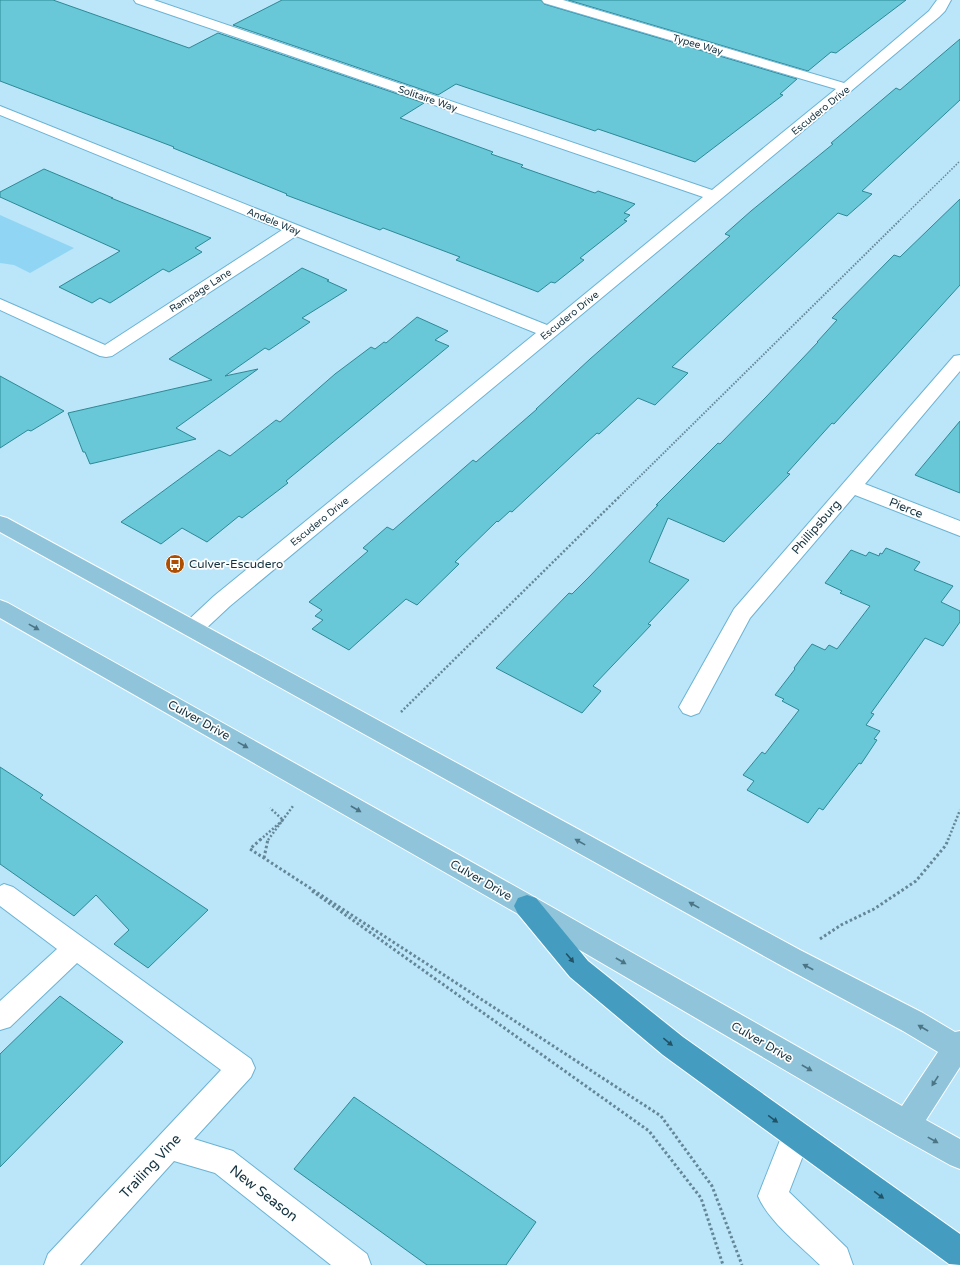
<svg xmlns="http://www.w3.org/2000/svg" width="960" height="1265" font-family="'Varela Round',sans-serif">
<rect width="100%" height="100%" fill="#bbe5f9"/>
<polygon fill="#91d5f4" points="0,215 74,248 30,273 14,265 0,263"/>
<g fill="#68c8d7" stroke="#2d8996">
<polygon points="0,0 53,0 189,48 218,33 424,103 400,118 493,152 491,154 523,165 521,167 595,193 598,191 635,204 624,213 630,215 624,220 627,221 580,258 584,260 555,283 551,282 538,292 456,260 460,257 383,228 380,230 286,195 287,194 173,148 174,147 0,81"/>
<polygon points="282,0 541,0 544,4 797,79 780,94 783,95 695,162 598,129 595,131 456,84 438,95 233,25"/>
<polygon points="568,0 906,0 836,53 831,52 808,71"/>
<polygon points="960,39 960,100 862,191 872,194 847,216 838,213 672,367 688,373 655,405 638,398 599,434 597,433 587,442 512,512 510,511 498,522 497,521 455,562 459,564 417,605 406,599 349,650 312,629 323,620 315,616 322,610 309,602 368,551 363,548 387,527 393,530 473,460 476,462 537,409 536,409 590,359 730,236 725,234 751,211 833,144 831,143 896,88 900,90"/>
<polygon points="44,169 113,198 111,198 211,238 195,248 202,252 169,272 163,269 110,303 100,298 92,303 59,287 120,251 0,197 0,192"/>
<polygon points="960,199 960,285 834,424 832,423 787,473 790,474 724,542 668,518 649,562 689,580 648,624 651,625 593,686 601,691 582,713 496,668 569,593 572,594 589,577 658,505 656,505 718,443 720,444 766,397 818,342 817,342 837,320 832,318 894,255 900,257"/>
<polygon points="302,268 329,280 327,281 347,290 302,318 310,322 269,350 265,348 225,376 258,369 176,428 196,439 90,464 85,452 83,452 68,413 212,380 169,359"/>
<polygon points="417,317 448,331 435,340 449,346 286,481 288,483 242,518 239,516 207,542 182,528 161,544 121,522 219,450 230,456 276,420 280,422 335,374 371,347 375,349 384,342 386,343"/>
<polygon points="0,376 64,411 31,431 28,430 0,448"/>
<polygon points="960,421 960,493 915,475"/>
<polygon points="886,548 920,562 914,570 953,586 941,602 960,611 960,622 943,646 925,638 871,713 874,714 866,725 880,731 874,739 877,740 861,764 859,763 823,810 819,808 808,823 747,790 754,781 743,775 762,752 765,754 799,710 782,701 784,699 775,695 795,669 794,668 812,644 825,650 829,645 837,649 870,606 840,593 842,591 825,583 851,550 866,556 869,552 879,556 880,553 882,554"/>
<polygon points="0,767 43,795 40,798 208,910 148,968 114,944 129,930 96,895 74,916 0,864"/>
<polygon points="60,996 123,1042 0,1167 0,1054"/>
<polygon points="354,1097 536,1222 506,1265 427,1265 294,1169"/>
</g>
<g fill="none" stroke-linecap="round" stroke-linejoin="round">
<defs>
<g id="minor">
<polygon points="134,0 154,0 712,190 836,89 544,3 542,0 563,0 844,83 929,11 937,0 951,0 945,11 939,17 851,91 230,606 200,634 192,637 184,634 181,629 184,624 214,596 536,333 296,236 112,356 106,357 100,356 0,310 0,299 105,345 282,230 0,115 0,106 547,325 703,197 136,3"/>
<polygon points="960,355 960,371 865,484 960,521 960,536 855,495 750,618 699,713 691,716 683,713 679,707 734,609 954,356"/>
<polygon points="4,884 13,887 251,1059 255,1068 251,1077 194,1139 233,1151 367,1254 371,1265 331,1265 215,1173 174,1161 80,1265 44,1265 48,1254 221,1070 77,963 10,1027 0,1030 0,1001 57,949 0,906 0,886"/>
<path d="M796,1121L806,1125L811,1135L789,1192L847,1248L853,1265H820C800,1245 769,1222 758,1196L786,1125Z"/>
</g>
<polygon id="major" points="0,516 7,518 800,950 923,1013 955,1032 960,1031 960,1067 926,1120 960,1139 960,1169 950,1165 896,1135 518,914 0,618 0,600 8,603 536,898 902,1106 938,1052 903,1031 782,966 0,532"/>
<polygon id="highway" points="527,895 536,898 588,961 683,1037 960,1234 960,1265 949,1264 663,1055 570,977 518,914 514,906 518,898"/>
</defs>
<use href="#minor" stroke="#6bb3d3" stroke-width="2"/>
<use href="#major" stroke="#fff" stroke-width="2"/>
<use href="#highway" stroke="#fff" stroke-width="2"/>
<polyline stroke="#638797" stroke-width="1.5" stroke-dasharray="1.5 1.5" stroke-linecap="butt" points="898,222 960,161"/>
<polyline stroke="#638797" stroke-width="2" stroke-dasharray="1.5 1.5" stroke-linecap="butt" points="618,498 899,221"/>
<g stroke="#638797" stroke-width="2.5" stroke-dasharray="2 2" stroke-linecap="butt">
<polyline points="401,712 619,497"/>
<polyline points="260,840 283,820 270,808"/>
<polyline points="268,840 293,806"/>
<polyline points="948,840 960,810"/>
</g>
<g stroke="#638797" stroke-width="3" stroke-dasharray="2.5 2.5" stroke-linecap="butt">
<polyline points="261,839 250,849 661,1116 712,1186 742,1265"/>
<polyline points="264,858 268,839"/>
<polyline points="312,891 649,1131 701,1198 723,1265"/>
<polyline points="820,939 841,925 874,909 916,881 946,845 948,839"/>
</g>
<use href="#minor" fill="#fff" fill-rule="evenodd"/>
<use href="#major" fill="#8fc4da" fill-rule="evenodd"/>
<use href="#highway" fill="#449dc1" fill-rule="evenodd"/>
</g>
<defs><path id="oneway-solid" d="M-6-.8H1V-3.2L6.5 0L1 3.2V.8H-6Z"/></defs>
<g fill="#4b7485">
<use href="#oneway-solid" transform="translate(34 627) rotate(29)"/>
<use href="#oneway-solid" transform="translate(243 745) rotate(29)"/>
<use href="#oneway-solid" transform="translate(356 809) rotate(30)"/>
<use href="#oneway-solid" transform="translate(580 842) rotate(-151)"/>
<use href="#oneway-solid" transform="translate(694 905) rotate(-151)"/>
<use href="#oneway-solid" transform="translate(621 961) rotate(30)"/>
<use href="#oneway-solid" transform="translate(808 967) rotate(-152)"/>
<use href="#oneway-solid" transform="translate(923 1028) rotate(-150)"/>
<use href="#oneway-solid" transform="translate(807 1068) rotate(30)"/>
<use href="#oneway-solid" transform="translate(935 1081) rotate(123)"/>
<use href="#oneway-solid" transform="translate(933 1140) rotate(29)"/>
</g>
<g fill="#225266">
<use href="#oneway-solid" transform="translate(570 958) rotate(50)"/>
<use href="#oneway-solid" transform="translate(668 1042) rotate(39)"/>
<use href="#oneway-solid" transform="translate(773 1119) rotate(36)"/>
<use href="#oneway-solid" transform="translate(879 1195) rotate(36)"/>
</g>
<defs>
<symbol id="bus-disc" viewBox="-11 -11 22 22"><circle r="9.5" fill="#ae4e03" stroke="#fefefe"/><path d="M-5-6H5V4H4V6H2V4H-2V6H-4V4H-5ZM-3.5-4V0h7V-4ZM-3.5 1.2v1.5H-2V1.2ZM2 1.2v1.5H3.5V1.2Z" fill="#fff"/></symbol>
</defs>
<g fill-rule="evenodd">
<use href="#bus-disc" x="164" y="553" width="22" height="22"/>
</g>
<g text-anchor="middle" stroke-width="3.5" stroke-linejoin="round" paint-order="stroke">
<g font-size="10" fill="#13323f" stroke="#fefefe">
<text transform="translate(698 44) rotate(16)" y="4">Typee Way</text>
<text transform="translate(428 98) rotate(19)" y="4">Solitaire Way</text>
<text transform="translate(820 110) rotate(-39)" y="4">Escudero Drive</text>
<text transform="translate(274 221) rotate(22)" y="4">Andele Way</text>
<text transform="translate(200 290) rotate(-33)" y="4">Rampage Lane</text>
<text transform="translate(569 315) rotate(-39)" y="4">Escudero Drive</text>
<text transform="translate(319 521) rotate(-39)" y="4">Escudero Drive</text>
</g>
<g font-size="12" fill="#13323f" stroke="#fefefe">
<text transform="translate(906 508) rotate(22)" y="4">Pierce</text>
<text transform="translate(816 527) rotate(-49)" y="4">Phillipsburg</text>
<text transform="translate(199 720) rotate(29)" y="4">Culver Drive</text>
<text transform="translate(481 880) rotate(30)" y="4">Culver Drive</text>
<text transform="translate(762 1042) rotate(30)" y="4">Culver Drive</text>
</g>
<g font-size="12" fill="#13323f" stroke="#fefefe" text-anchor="start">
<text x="189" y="568">Culver-Escudero</text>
</g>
<g font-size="14" fill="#13323f" stroke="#fefefe">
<text transform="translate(150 1166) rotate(-47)" y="5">Trailing Vine</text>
<text transform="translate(264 1193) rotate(38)" y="5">New Season</text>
</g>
</g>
</svg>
